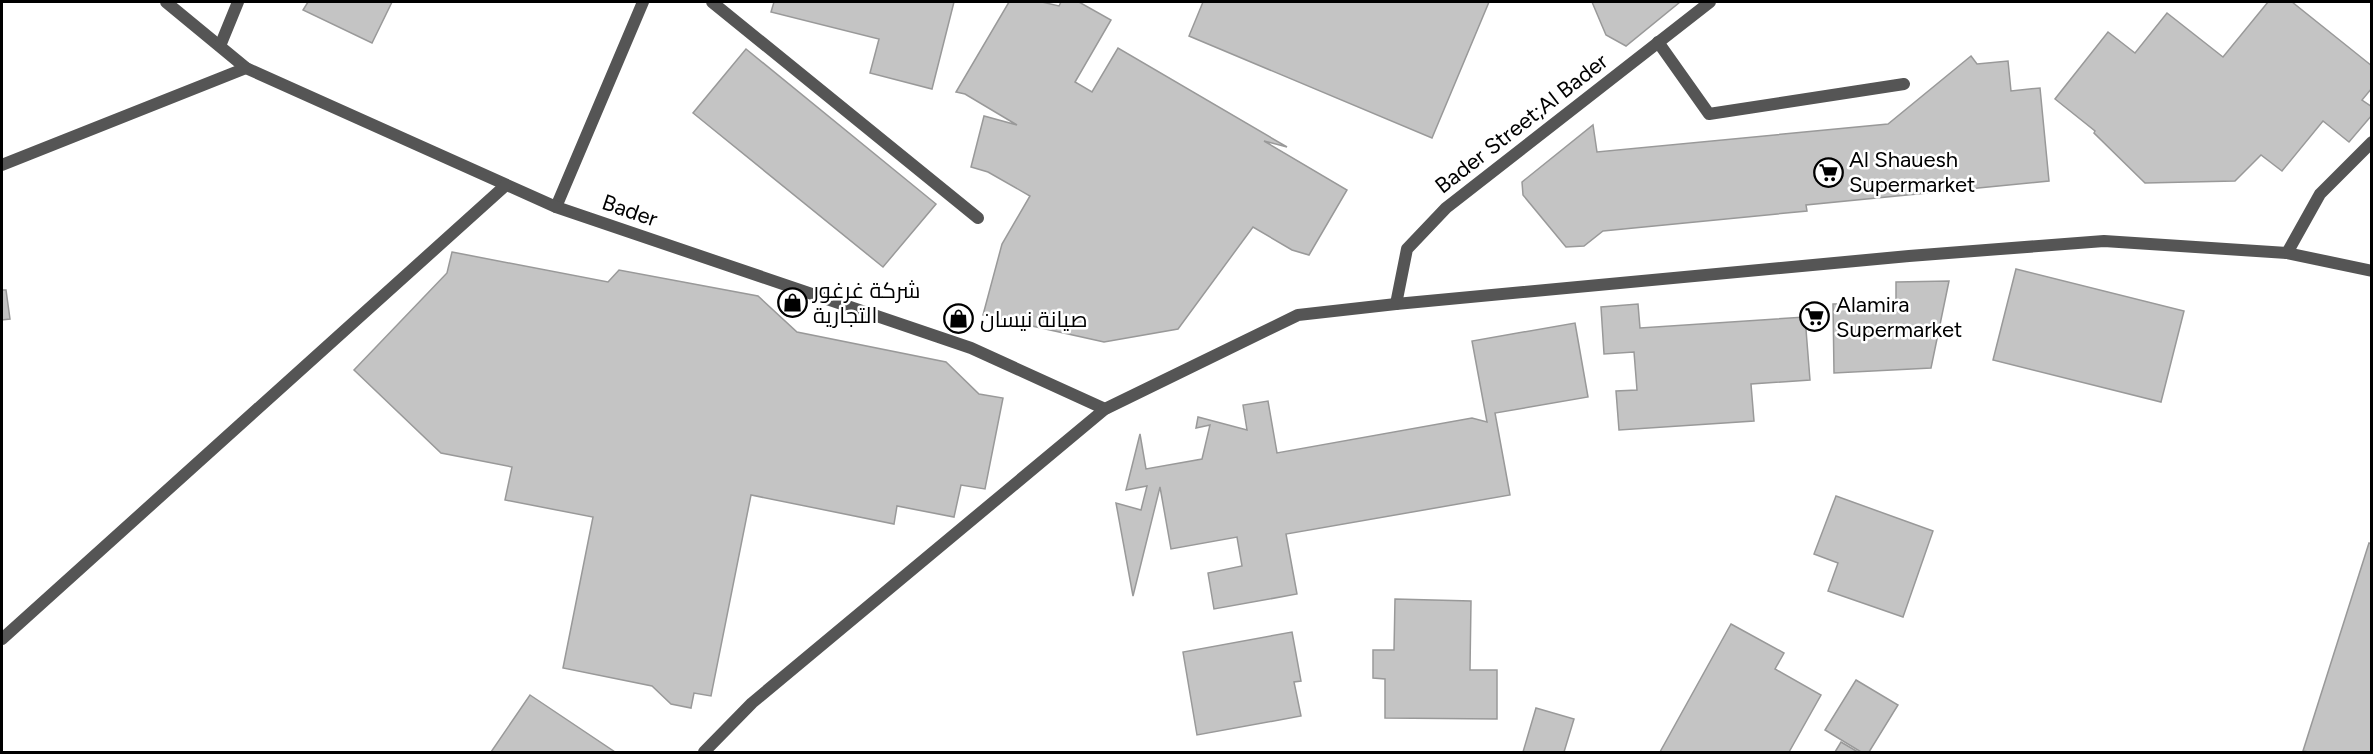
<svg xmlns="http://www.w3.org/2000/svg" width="2373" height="754" font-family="Figtree,Cairo,sans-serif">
<rect width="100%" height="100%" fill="#fff"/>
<g fill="#c4c4c4" stroke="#999" stroke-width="1.5">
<polygon points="308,2 392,2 372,43 303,10"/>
<polygon points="774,2 954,2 932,89 870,73 879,39 771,12"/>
<polygon points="1009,2 1042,2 1059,6 1061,2 1079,2 1111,20 1075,82 1092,92 1118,48 1287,147 1264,141 1347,190 1309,255 1292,250 1253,227 1178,329 1104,342 983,315 1002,244 1030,196 988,172 971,167 984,116 1017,125 965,94 956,92"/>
<polygon points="1203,2 1489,2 1432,138 1189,36"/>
<polygon points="1592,2 1680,2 1626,46 1606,35"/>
<polygon points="2268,2 2292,2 2372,66 2372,88 2362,100 2372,107 2372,115 2349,142 2323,121 2282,171 2261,155 2235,181 2145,183 2094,133 2095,131 2055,99 2108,32 2135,53 2167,13 2223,57"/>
<polygon points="746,49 936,204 883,267 693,113"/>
<polygon points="1971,56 1977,64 2008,61 2011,91 2040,88 2049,181 1806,205 1807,211 1603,231 1584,246 1566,247 1523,195 1522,182 1593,125 1597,152 1888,124"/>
<polygon points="452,252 608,282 619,270 758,296 797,332 946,362 979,394 1003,398 985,489 961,485 954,517 897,506 894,524 751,495 711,696 694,693 691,708 671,704 652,686 563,668 593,517 505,500 512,467 441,453 354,370 447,273"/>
<polygon points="2016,269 2184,311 2161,402 1993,360"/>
<polygon points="1949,281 1931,368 1834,373 1833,304 1896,303 1896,282"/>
<polygon points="2,290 6,290 10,319 2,320"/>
<polygon points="1638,304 1640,328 1805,317 1810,380 1751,384 1754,421 1619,430 1616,391 1637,390 1634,352 1604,354 1601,307"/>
<polygon points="1575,323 1588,397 1495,413 1510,495 1286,534 1297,594 1214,609 1208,573 1242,566 1237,537 1171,549 1160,487 1133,596 1116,503 1141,510 1147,486 1126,490 1140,434 1146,469 1202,459 1210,425 1196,428 1198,417 1247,430 1243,405 1268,401 1277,453 1472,418 1487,422 1472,341"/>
<polygon points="1836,496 1933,531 1903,617 1828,591 1838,563 1814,554"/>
<polygon points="2369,543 2372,544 2372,752 2309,752 2303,751"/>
<polygon points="1395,599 1471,601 1470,670 1497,670 1497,719 1385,718 1385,679 1373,678 1373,650 1394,650"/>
<polygon points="1731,624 1784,653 1775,669 1821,695 1789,752 1660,752"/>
<polygon points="1292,632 1301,681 1294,682 1301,716 1197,735 1183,652"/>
<polygon points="1856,680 1898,705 1869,752 1861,752 1825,730"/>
<polygon points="530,695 615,752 491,752"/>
<polygon points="1536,708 1574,719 1564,752 1523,752"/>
<polygon points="1841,742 1858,752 1835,752"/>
</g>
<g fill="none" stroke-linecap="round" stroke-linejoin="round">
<g stroke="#555" stroke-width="12">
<polyline points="712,2 978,218"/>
<polyline points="1658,42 1709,114 1904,84"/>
<polyline points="556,207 643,2"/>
</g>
<g stroke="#555" stroke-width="12">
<polyline points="166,2 246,68 556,207 971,348 1105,409"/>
<polyline points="220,46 238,2"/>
<polyline points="2,165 246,68"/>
<polyline points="2287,253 2320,194 2372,142"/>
<polyline points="1396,304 1407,249 1446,208 1710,2"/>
<polyline points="2,639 506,185"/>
<polyline points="704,752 752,703 1105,409 1298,315 1396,304 1909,256 2104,241 2287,253 2372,271"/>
</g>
</g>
<defs>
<symbol id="supermarket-ring" viewBox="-11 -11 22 22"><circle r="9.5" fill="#fff" stroke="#000" stroke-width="1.5"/><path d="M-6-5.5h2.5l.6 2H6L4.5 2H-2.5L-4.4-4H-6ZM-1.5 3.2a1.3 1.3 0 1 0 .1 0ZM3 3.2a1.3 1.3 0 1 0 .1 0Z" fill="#000"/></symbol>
<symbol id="shop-ring" viewBox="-11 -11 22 22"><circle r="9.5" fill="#fff" stroke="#000" stroke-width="1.5"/><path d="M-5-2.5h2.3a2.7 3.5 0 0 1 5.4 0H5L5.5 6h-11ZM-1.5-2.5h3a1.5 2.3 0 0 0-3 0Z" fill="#000"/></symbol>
</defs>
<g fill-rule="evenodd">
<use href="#supermarket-ring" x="1812" y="156" width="33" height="33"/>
<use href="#shop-ring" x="776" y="286" width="33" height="33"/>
<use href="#supermarket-ring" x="1798" y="300" width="33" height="33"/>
<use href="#shop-ring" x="942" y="302" width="33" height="33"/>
</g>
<g text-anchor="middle" stroke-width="5" stroke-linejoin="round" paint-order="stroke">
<g font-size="22" fill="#000" stroke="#fff">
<text transform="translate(1521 123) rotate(-38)" y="8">Bader Street;Al Bader</text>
<text transform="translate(630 210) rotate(19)" y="8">Bader</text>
</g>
<g font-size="22" fill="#000" stroke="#fff" text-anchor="start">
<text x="1849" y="167">Al Shauesh<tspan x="1849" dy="25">Supermarket</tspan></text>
<text x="813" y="298">شركة غرغور<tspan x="813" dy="25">التجارية</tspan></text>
<text x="1836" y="312">Alamira<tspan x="1836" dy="25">Supermarket</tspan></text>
<text x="980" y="327">صيانة نيسان</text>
</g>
</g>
<rect width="2373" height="754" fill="none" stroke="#000000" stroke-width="6"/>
</svg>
